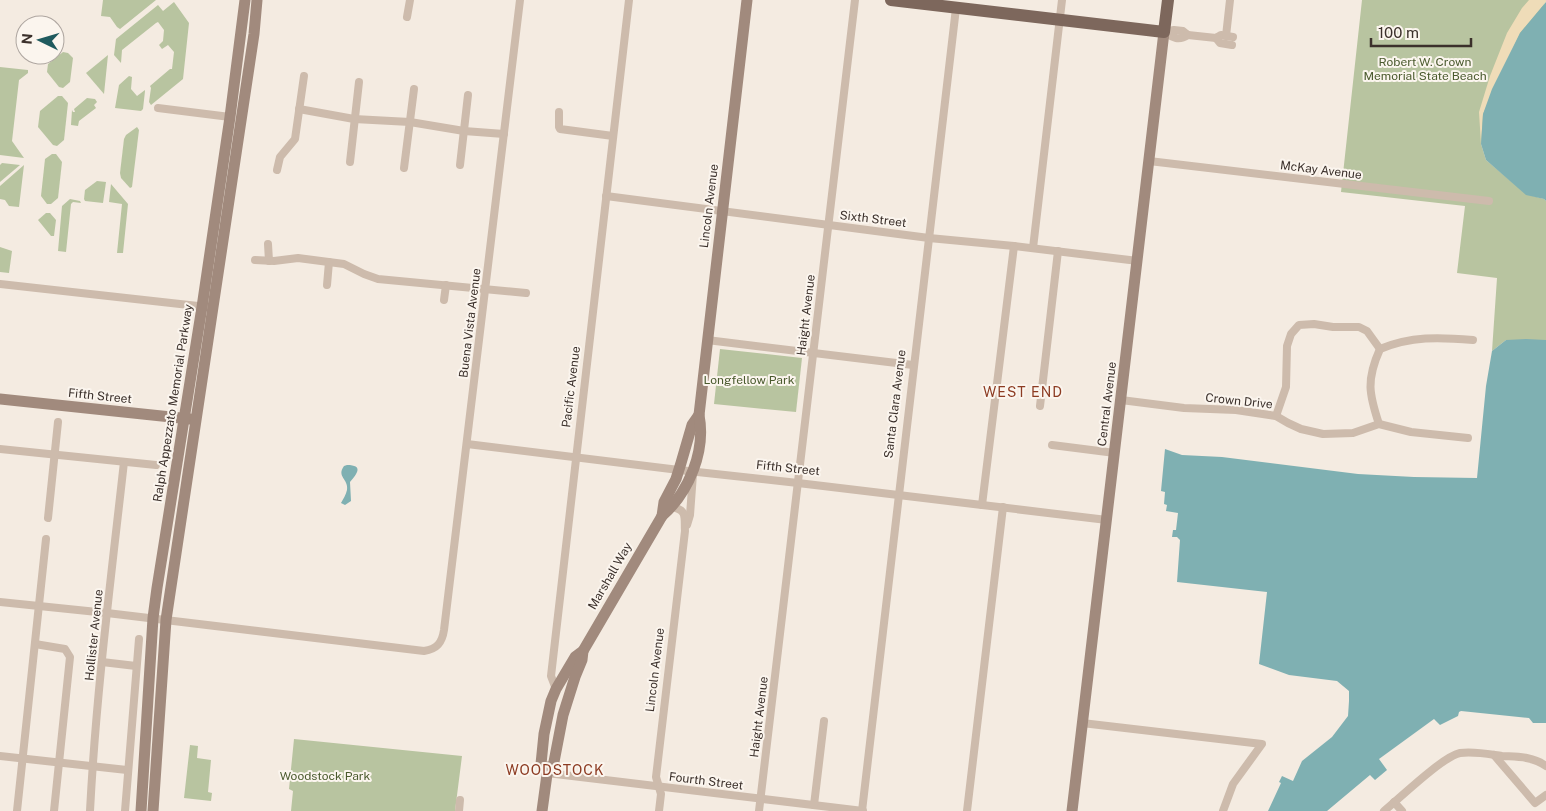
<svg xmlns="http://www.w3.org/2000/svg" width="1546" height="811" font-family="'Public Sans',sans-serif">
<rect width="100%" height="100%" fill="#f4ebe1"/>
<g fill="#b8c4a0">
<polygon points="103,0 156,0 120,29 117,27 110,17 101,16"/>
<polygon points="1362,0 1546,0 1481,144 1486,160 1526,194 1544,199 1546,201 1546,340 1506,340 1492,351 1497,278 1457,273 1465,206 1341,192"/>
<polygon points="174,2 189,23 183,79 151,105 149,102 151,88 150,86 170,69 172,69 174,52 168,45 162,49 159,45 163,41 164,30 158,22 156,23 122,50 121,63 114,55 116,39 158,5 163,11"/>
<polygon points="63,52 68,53 73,58 70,82 63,88 59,87 47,72 48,64"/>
<polygon points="108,55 104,94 86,73"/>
<polygon points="0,67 28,70 28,73 19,80 12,141 24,158 0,155"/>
<polygon points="129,76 132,77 131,89 137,96 145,90 145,91 143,109 141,111 115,108 119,85"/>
<polygon points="58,96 62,96 68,103 64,140 57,146 53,145 38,127 40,111"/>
<polygon points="87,98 95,99 97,102 94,105 96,108 79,121 78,126 71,125 72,110 73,112 75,112 74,109"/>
<polygon points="137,127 139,130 132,187 130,188 121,178 120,173 124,139 126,135"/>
<polygon points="52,154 56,154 62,162 58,198 51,204 47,204 41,196 45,159"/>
<polygon points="2,163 20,165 0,182 0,165"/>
<polygon points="24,165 19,207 9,206 5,200 0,199 0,186"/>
<polygon points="97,181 106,182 103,203 85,201 84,199 85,190"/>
<polygon points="111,184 128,204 123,253 117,253 122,204 109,202"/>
<polygon points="70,199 80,201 81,203 73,202 71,204 66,252 58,251 62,206"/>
<polygon points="46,213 50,213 56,220 54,236 51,236 38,220"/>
<polygon points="0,247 12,251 9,273 0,272"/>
<polygon points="720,349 802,358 796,412 714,404"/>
<polygon points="294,739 462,756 455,811 291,811 293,791 289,789"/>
<polygon points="190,745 198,746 197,758 211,760 208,792 212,793 211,801 184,798"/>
</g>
<polygon fill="#efdcb8" points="1529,0 1546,0 1546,2 1520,33 1483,114 1481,144 1479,112 1490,76 1507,33 1522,8"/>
<g fill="#7fb0b2">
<polygon points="1546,2 1546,201 1544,199 1526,195 1486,160 1481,144 1483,114 1492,89 1520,33"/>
<polygon points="1526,339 1546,340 1546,723 1533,723 1529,718 1461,711 1459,712 1458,716 1440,725 1434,719 1379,759 1387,770 1375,780 1370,775 1327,811 1268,811 1281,783 1279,782 1282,776 1293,781 1302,761 1332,737 1348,716 1349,701 1349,691 1337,681 1289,675 1259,664 1267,592 1177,582 1180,540 1177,537 1172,537 1173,530 1176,530 1178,513 1166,511 1167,505 1164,504 1165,492 1161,491 1165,449 1182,455 1222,457 1358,474 1414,477 1477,478 1486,386 1492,351 1506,340"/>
<path d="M347,465C364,465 357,474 350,482L351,501L345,505L341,503C343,499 346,495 347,490C349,479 336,477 344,466Z"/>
</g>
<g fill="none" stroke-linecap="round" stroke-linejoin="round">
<g stroke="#cdbbac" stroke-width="8">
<polyline points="407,17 410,0"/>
<polyline points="1164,32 1174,30 1183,31 1188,35 1216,38 1221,35 1233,37"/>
<path d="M1164,32C1173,38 1179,41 1188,35"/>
<polyline points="1226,36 1230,0"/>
<polyline points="1216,38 1220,43 1232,45"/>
<polyline points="158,108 230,117"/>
<polyline points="299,109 354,119 410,122 464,131 504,134"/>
<polyline points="559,112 559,127 560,129 613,136"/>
<polyline points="1149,161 1489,201"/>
<polyline points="350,162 359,82"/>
<polyline points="460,165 468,95"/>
<polyline points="404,168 414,89"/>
<polyline points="277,170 280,157 295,139 304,76"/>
<polyline points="606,196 929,238 1014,246 1138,261"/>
<polyline points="268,244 269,261"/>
<polyline points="1033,248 1062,0"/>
<polyline points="255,260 274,261 298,258 344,264 364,274 378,279 526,293"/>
<polyline points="0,284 207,307"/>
<polyline points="327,285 329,262"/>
<polyline points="444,300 446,285"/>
<polyline points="707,340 913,365"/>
<polyline points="1121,400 1184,408 1236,410 1276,416 1288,423 1301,429 1323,434 1353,433 1379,424 1411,432 1468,438"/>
<polyline points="1040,406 1058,251"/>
<polyline points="1276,416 1286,387 1287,346 1291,334 1299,325 1314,324 1333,327 1359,327 1367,331 1380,349"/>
<path d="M1379,424C1369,394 1366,380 1380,349C1411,336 1439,337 1473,340"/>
<polyline points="467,444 679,470 798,483 1107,520"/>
<polyline points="1052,445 1115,453"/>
<polyline points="0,449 156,465"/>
<polyline points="982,505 1014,246"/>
<polyline points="48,518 58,422"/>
<polyline points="687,525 690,515 693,474"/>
<path d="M0,602L107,613L424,651C437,649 442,643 444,630L520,0"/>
<polyline points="35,644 65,649 70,657 54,811"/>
<polyline points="102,662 136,666"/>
<polyline points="556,689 551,676 629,0"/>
<polyline points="1082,723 1262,744 1233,784 1223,811"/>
<polyline points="1494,755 1535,803 1546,795"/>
<polyline points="0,756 127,770"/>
<polyline points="547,773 863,811"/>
<polyline points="1394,802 1402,811"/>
<polyline points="814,805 824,721"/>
<polyline points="17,811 46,539"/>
<path d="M90,811C96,694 111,578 124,462"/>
<polyline points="125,811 139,639"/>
<polyline points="459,811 460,800"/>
<path d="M659,811L661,794L656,777L685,531C684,518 688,510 672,507"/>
<polyline points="759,811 855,0"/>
<polyline points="862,811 956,8"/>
<polyline points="967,811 1003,507"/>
<path d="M1384,811C1400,798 1442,757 1460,753C1474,751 1488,754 1502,756C1517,757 1532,756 1546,766"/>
</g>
<g stroke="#a18a7d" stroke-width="11">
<polyline points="0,399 190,419"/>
<polyline points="662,516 664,502 676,479 681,463 692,425 699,415"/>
<path d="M547,773L541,764L544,734L551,701L556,689L575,657L583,651L662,516C689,492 706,451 699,415L747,0"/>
<polyline points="547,773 553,767 563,715 575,677 582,660 583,651"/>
<polyline points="141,811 153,618 157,588 202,307 230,117 245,0"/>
<polyline points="153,811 166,620 254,34 257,0"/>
<polyline points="542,811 548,767"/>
<polyline points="1072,811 1164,32"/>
</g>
<polyline stroke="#7d675c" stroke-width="12" points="891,0 1164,32 1168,0"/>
</g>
<g text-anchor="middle" stroke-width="4" stroke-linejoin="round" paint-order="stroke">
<g font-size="12" fill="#4a5a2e" stroke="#fbf5ee">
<text x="1425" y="66">Robert W. Crown<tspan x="1425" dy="14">Memorial State Beach</tspan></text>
<text x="749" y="384">Longfellow Park</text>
<text x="325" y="780">Woodstock Park</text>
</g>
<g font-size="12" fill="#3b302b" stroke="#fbf5ee">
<text transform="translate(1321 170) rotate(7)" y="4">McKay Avenue</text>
<text transform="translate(709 206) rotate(-83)" y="4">Lincoln Avenue</text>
<text transform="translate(873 219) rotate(7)" y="4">Sixth Street</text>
<text transform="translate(806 315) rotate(-83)" y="4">Haight Avenue</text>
<text transform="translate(470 323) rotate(-83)" y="4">Buena Vista Avenue</text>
<text transform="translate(571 387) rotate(-83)" y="4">Pacific Avenue</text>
<text transform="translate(100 396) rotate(6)" y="4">Fifth Street</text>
<text transform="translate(1239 401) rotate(6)" y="4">Crown Drive</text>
<text transform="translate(173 403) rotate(-81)" y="4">Ralph Appezzato Memorial Parkway</text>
<text transform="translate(895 404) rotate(-83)" y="4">Santa Clara Avenue</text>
<text transform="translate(1107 404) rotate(-83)" y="4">Central Avenue</text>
<text transform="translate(788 468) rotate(6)" y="4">Fifth Street</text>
<text transform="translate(610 576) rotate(-60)" y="4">Marshall Way</text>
<text transform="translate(94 635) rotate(-84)" y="4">Hollister Avenue</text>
<text transform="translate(655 670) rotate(-83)" y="4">Lincoln Avenue</text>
<text transform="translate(759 717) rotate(-83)" y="4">Haight Avenue</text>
<text transform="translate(706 781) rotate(7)" y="4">Fourth Street</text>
</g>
<g font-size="14" letter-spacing="1" fill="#8c3b22" stroke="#fbf5ee">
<text x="1023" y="397">WEST END</text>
<text x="555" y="775">WOODSTOCK</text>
</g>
</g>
<g transform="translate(40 40) rotate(275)"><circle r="24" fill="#fbf5ee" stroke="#aea6a0"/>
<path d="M0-4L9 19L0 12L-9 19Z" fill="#1f5a5e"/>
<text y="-8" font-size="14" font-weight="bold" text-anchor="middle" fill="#3b302b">N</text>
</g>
<path d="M1371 38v8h100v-8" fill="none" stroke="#3b302b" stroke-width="2.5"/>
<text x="1378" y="38" font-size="15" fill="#3b302b" stroke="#fbf5ee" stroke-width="4" paint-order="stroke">100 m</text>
</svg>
